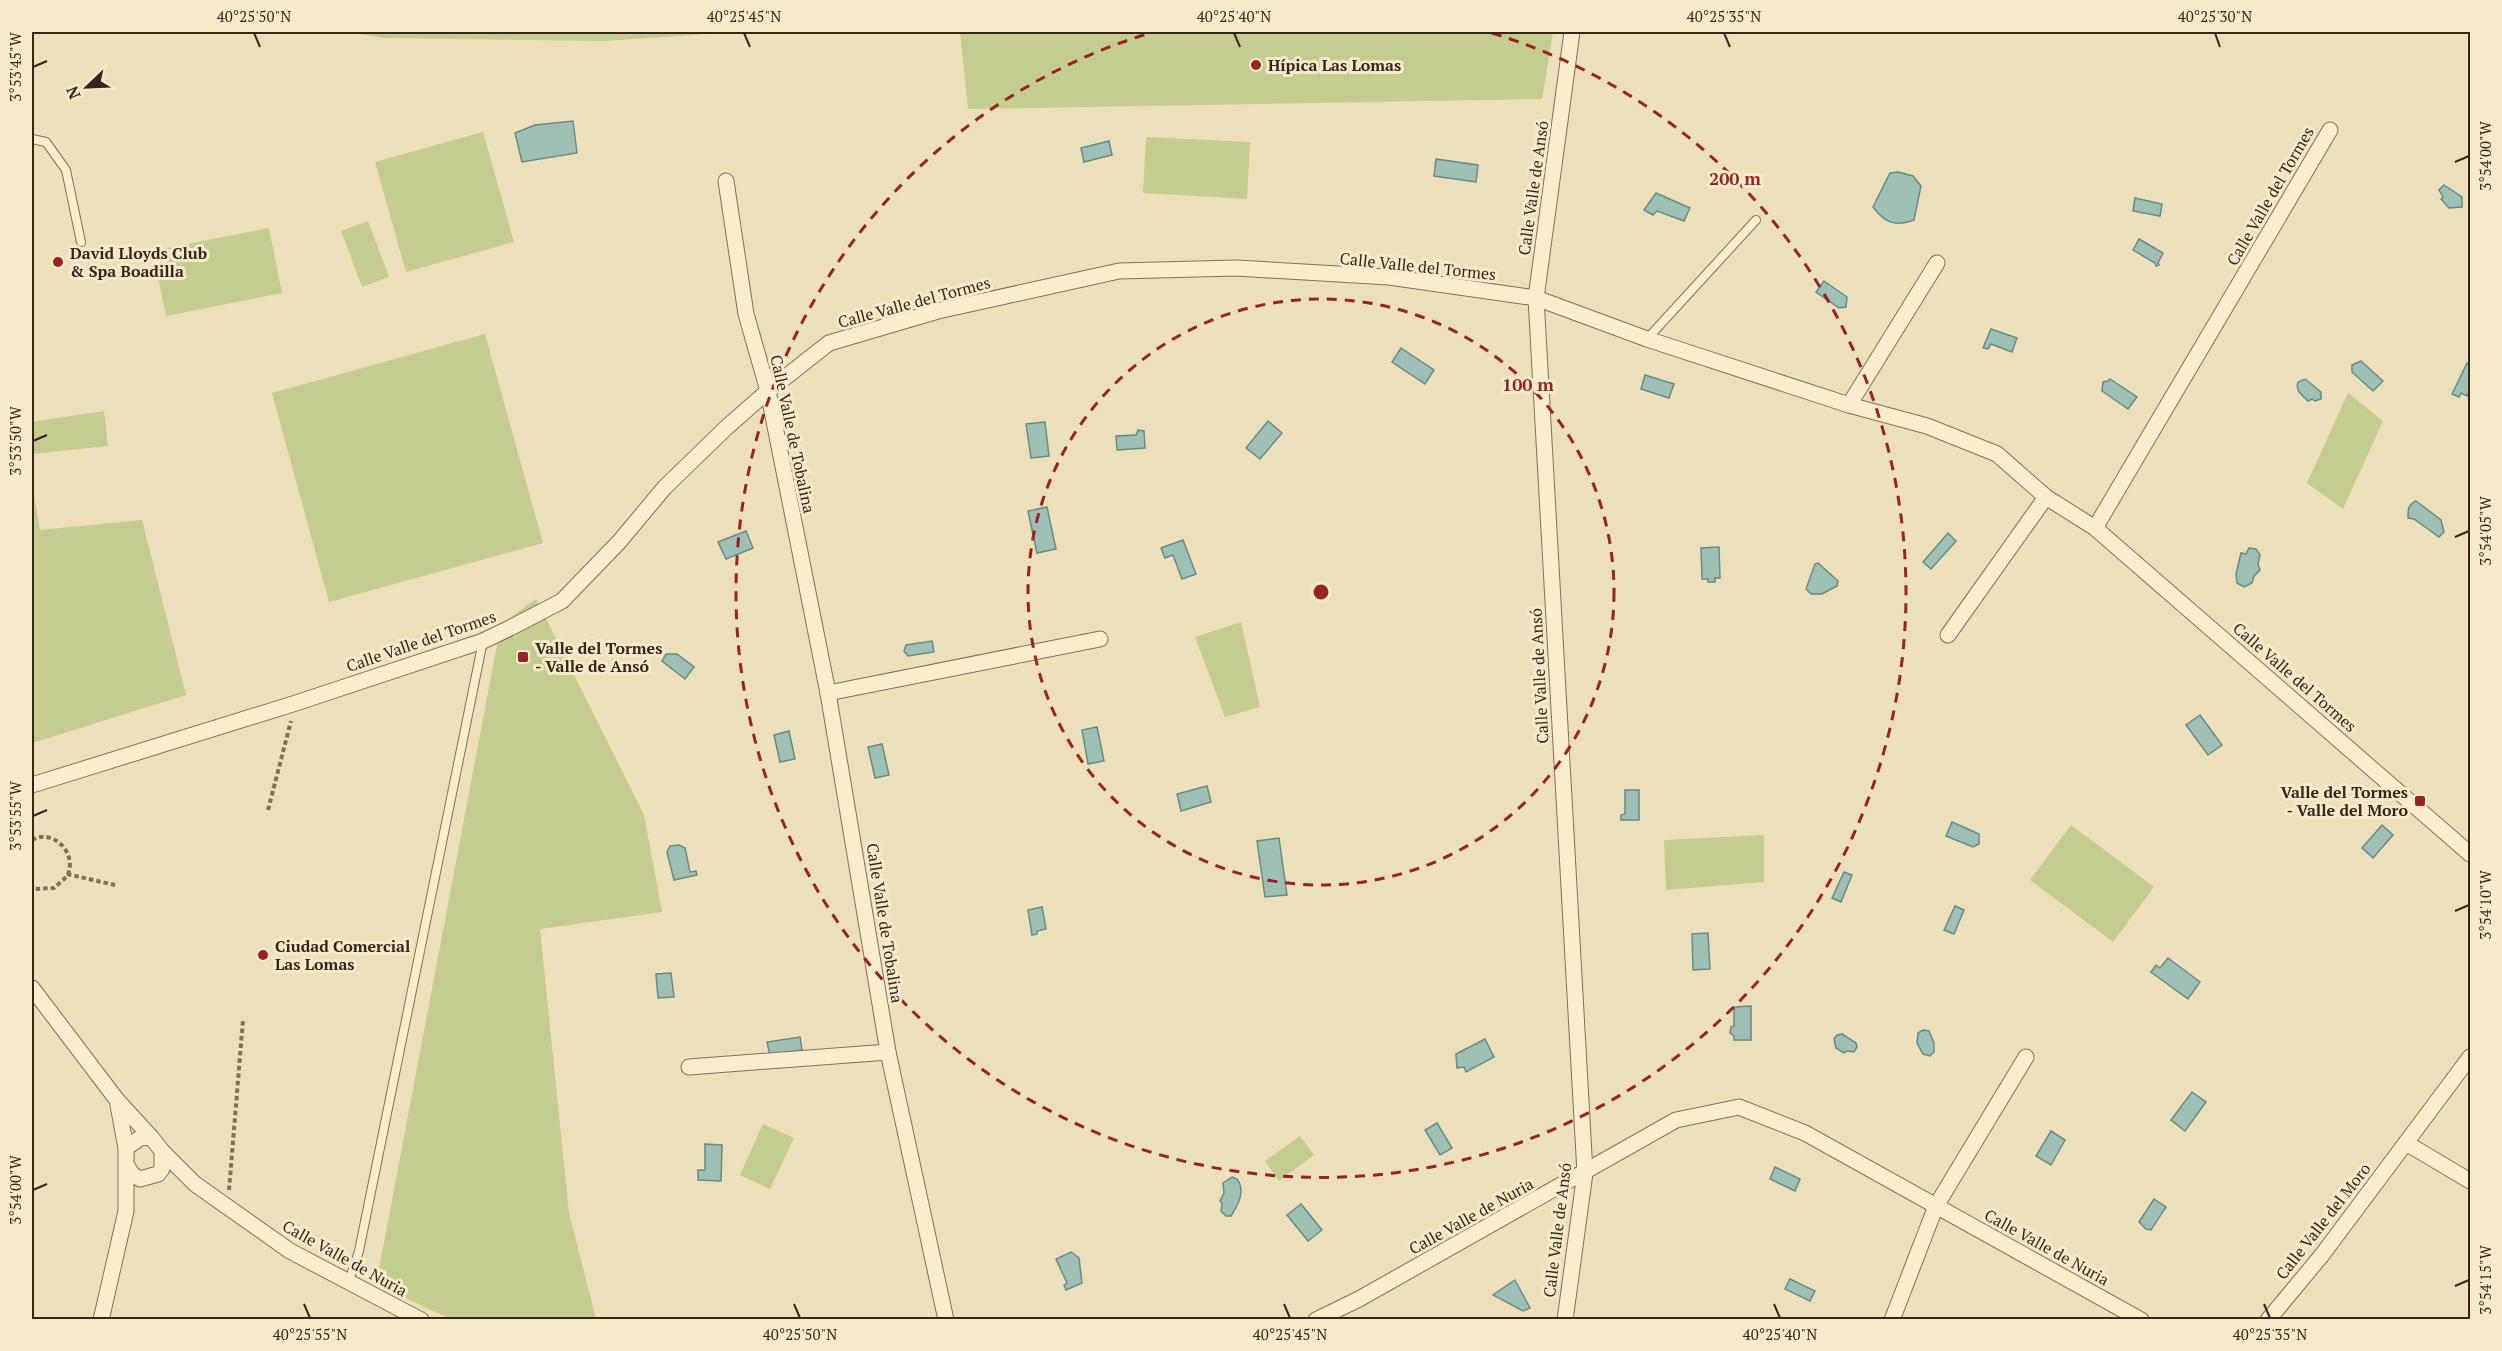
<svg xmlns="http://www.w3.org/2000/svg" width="2502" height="1351" font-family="'PT Serif',serif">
<rect width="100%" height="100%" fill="#eedfbb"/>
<g fill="#c4cc8f">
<polygon points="349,32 736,32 605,41 383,38"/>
<polygon points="960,32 1553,32 1542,99 968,109"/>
<polygon points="483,132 514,242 406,272 375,162"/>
<polygon points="1146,137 1250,142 1247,199 1143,193"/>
<polygon points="368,221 389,277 362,287 341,231"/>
<polygon points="269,228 282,293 166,316 153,251"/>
<polygon points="485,334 543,543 329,602 272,393"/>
<polygon points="2348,393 2383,421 2343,509 2307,483"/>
<polygon points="104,411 108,446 32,454 32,422"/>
<polygon points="32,483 40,530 142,520 186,695 32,743"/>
<polygon points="536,599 644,815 662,912 540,929 569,1213 596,1319 451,1319 376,1285 501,624"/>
<polygon points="1241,622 1260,707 1225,717 1195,637"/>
<polygon points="2071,825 2154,887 2113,942 2030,880"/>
<polygon points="1764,835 1764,882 1666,890 1664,840"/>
<polygon points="763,1124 794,1138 770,1189 740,1175"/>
<polygon points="1300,1136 1314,1155 1279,1181 1265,1161"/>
</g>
<g fill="#9fbfb6" stroke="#678c83" stroke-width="1.5">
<polygon points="573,121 577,153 522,162 515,133 535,125"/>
<polygon points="1109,141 1112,155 1084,162 1081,148"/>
<polygon points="1436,159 1478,165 1476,182 1434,176"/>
<path d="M1898,172L1913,176L1921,186L1914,220C1895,227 1885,223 1873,207L1890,173Z"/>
<polygon points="2444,185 2462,197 2462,207 2449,208 2441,199 2443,197 2439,190"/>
<polygon points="1656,193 1690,208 1684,221 1657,211 1653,215 1644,210"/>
<polygon points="2135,198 2162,204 2160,216 2133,211"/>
<polygon points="2139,239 2163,253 2158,263 2159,265 2156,266 2155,263 2133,250"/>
<polygon points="1824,281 1847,297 1846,307 1839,308 1816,292"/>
<polygon points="1991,329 2017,338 2012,352 1991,344 1988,349 1983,348"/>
<polygon points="1401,348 1434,370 1425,384 1392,362"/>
<polygon points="2361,361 2383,381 2373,391 2352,372 2352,365"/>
<polygon points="2467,363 2470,365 2470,389 2467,396 2461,393 2459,397 2452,394"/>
<polygon points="1645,375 1674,384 1669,398 1641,389"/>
<polygon points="2110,379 2137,397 2128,409 2102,391 2103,382 2108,381"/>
<path d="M2305,379L2321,392V399L2315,401L2312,399L2308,401C2302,395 2295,391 2298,382Z"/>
<polygon points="1268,421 1282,433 1260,459 1246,448"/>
<polygon points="1045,422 1049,456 1031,458 1026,424"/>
<polygon points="1138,430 1144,431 1145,448 1117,450 1116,436 1136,435"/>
<path d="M2416,501L2441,520L2444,532L2439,537L2414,519L2408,518C2408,509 2408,505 2416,501Z"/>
<polygon points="1047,507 1056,549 1037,553 1028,511"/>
<polygon points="746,531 753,548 726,559 718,542"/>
<polygon points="1948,533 1956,541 1931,569 1923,562"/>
<polygon points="1183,540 1196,574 1182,579 1173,555 1165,558 1161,548"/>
<polygon points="1719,547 1720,578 1715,578 1715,582 1708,582 1708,579 1702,579 1701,548"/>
<polygon points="2249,548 2256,549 2260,555 2258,564 2260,570 2254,576 2252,583 2244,587 2237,583 2236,574 2241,553 2246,554"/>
<polygon points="1818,563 1838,581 1837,586 1822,594 1811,594 1806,589 1815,564"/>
<polygon points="932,641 934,652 908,656 904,651 906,645"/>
<polygon points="666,654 677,654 694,667 685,679 662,661"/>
<polygon points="2200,715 2222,745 2208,755 2186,725"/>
<polygon points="1097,727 1104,761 1088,764 1082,730"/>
<polygon points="789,731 795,759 780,762 774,735"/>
<polygon points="882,744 889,775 875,778 868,747"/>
<polygon points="1207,786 1211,802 1181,811 1177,794"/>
<polygon points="1625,790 1639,790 1639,820 1621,820 1621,815 1625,814"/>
<polygon points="1952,822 1979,834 1979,844 1973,847 1946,836"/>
<polygon points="2382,825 2393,835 2373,858 2362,848"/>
<polygon points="1279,838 1287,895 1265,897 1257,841"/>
<polygon points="679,845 685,848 690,872 696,871 697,875 674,880 667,852 670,846"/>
<polygon points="1844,872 1852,875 1841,902 1832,898"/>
<polygon points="1955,906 1964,910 1954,934 1944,930"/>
<polygon points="1042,907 1046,929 1037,931 1037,934 1032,935 1028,910"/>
<polygon points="1708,933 1710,969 1693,970 1692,934"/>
<polygon points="2168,958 2200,982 2188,999 2151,972 2156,965 2160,968"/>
<polygon points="671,973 674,997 658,998 656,974"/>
<polygon points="1751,1006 1751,1040 1734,1040 1734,1036 1730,1033 1731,1027 1734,1026 1734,1007"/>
<polygon points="1923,1030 1929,1031 1934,1043 1934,1052 1930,1056 1923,1054 1917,1043 1918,1033"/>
<polygon points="1842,1034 1856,1043 1857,1047 1854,1052 1847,1051 1844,1053 1836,1048 1834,1039 1837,1035"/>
<polygon points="800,1037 802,1050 770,1055 767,1042"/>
<polygon points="1485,1039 1494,1057 1466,1072 1464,1067 1457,1068 1456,1054"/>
<polygon points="2192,1092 2206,1102 2185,1131 2171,1120"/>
<polygon points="1437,1123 1452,1148 1440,1155 1425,1130"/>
<polygon points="2051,1131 2065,1140 2051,1165 2036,1156"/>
<polygon points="705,1144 722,1145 721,1181 698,1180 698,1170 705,1170"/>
<polygon points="1775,1167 1800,1179 1795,1191 1770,1179"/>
<path d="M1232,1177L1237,1179C1246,1191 1238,1205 1231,1216H1226L1221,1211L1222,1203L1220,1201L1224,1193L1223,1183Z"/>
<polygon points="2154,1199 2166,1207 2151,1230 2146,1229 2139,1222"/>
<polygon points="1301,1204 1322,1230 1308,1241 1287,1215"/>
<polygon points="1071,1252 1079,1258 1082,1283 1066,1290 1064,1285 1067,1283 1056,1259"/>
<polygon points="1790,1279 1815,1291 1810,1301 1785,1289"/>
<polygon points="1515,1280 1530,1308 1523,1311 1493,1295"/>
</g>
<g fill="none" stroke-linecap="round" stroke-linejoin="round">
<defs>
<g id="lane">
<polyline points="32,139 46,142 66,170 81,242"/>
<polyline points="1647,339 1756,220"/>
<polyline points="349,1281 359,1251 483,641"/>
</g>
<g id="street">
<polyline points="726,181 746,314 768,391 828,693 888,1052 946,1320"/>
<polyline points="1849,405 1937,263"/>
<polyline points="2095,528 2330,130"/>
<polyline points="1948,635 2046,497"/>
<polyline points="828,693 1100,639"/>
<polyline points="32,785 296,703 483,641 510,628 562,601 619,542 665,487 727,427 768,391 829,343 938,311 1119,271 1236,268 1389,277 1536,298 1647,339 1849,405 1927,426 1997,454 2046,497 2095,528 2470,854"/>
<polyline points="32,988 117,1100 151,1137"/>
<polyline points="689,1067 888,1052"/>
<polyline points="117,1100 126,1148"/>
<polyline points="2406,1143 2470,1181"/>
<polyline points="162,1151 195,1184 290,1251 421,1320"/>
<polyline points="101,1320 126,1211 126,1148 140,1138 151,1137 162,1151 162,1169 158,1174 140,1179 132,1174 127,1166"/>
<polyline points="1316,1320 1359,1299 1676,1120 1739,1107 1805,1133 2141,1320"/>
<polyline points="1565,1320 1585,1173 1536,298 1572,32"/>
<polyline points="1892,1320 1936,1206 2026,1057"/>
<polyline points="2268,1320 2322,1255 2470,1057"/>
</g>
</defs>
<use href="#lane" stroke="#856f55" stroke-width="10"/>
<use href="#street" stroke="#856f55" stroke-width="17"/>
<g stroke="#856f55" stroke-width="4" stroke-dasharray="4.5 3" stroke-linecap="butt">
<polyline points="268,810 291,721"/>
<path d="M32,840C52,828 77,852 68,874C65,879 58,884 54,888L35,889L32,886"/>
<polyline points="67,874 115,885"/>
<polyline points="229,1190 243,1020"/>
</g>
<use href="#lane" stroke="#f9edcd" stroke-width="8"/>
<use href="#street" stroke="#f9edcd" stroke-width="15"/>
</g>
<path fill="none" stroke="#34271a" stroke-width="2" d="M254,33L260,47M744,33L750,47M1234,33L1240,47M1724,33L1730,47M2215,33L2220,47M33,67L47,61M2455,162L2469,156M33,441L47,435M2455,537L2469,531M33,816L47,810M2455,911L2469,905M33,1190L47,1184M2455,1286L2469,1280M304,1304L310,1318M794,1304L800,1318M1284,1304L1290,1318M1774,1304L1780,1318M2264,1304L2270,1318"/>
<g fill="none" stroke="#962423" stroke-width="3" stroke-dasharray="10 8">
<circle cx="1321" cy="592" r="293"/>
<path d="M1492 33A585 585 0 1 1 1150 33"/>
</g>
<g fill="#962423" stroke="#f6eaca" stroke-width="2">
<circle cx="1256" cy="65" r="6"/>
<circle cx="58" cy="262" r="6"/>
<rect x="517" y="651" width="12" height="12" rx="3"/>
<rect x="2414" y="795" width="12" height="12" rx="3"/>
<circle cx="263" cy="955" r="6"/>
</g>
<g text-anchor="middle" stroke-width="6" stroke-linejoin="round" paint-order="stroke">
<g font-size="16" font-weight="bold" fill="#34271a" stroke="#f6eaca" text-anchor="start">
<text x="1268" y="71">Hípica Las Lomas</text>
<text x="70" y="259">David Lloyds Club<tspan x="70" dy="18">&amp; Spa Boadilla</tspan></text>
<text x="535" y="654">Valle del Tormes<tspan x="535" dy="18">- Valle de Ansó</tspan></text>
<text x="2408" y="798" text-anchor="end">Valle del Tormes<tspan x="2408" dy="18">- Valle del Moro</tspan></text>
<text x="275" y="952">Ciudad Comercial<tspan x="275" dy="18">Las Lomas</tspan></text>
</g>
<g font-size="16" fill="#34271a" stroke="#f6eaca">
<text transform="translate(1533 188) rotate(-82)" y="6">Calle Valle de Ansó</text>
<text transform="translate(2270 196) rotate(-60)" y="6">Calle Valle del Tormes</text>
<text transform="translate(1418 266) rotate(6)" y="6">Calle Valle del Tormes</text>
<text transform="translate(914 302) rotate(-15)" y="6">Calle Valle del Tormes</text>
<text transform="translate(793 434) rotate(78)" y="6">Calle Valle de Tobalina</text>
<text transform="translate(421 641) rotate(-19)" y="6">Calle Valle del Tormes</text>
<text transform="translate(1539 676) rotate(-93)" y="6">Calle Valle de Ansó</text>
<text transform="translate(2295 677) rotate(41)" y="6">Calle Valle del Tormes</text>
<text transform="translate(885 923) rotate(81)" y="6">Calle Valle de Tobalina</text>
<text transform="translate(1471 1216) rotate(-29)" y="6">Calle Valle de Nuria</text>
<text transform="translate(2323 1221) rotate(-52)" y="6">Calle Valle del Moro</text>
<text transform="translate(1557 1230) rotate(-83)" y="6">Calle Valle de Ansó</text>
<text transform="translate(2047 1247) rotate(29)" y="6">Calle Valle de Nuria</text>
<text transform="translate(345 1258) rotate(29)" y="6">Calle Valle de Nuria</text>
</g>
</g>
<circle cx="1321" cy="592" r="9" fill="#962423" stroke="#f6eaca" stroke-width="3"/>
<g font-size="18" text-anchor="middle" font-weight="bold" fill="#962423" stroke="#f6eaca" stroke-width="6" stroke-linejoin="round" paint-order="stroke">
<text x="1735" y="185">200 m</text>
<text x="1528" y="391">100 m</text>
</g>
<rect width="2502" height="1351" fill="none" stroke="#f6eaca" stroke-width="66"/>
<g transform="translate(87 87) rotate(247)" stroke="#f6eaca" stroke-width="4.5" paint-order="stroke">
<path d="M0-4.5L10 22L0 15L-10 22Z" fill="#34271a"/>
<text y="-9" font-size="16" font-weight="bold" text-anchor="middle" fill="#34271a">N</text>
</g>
<rect x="33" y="33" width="2436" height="1285" fill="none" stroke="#34271a" stroke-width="2"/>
<g font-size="15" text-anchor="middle" fill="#34271a">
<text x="254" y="22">40°25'50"N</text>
<text x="744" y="22">40°25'45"N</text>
<text x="1234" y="22">40°25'40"N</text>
<text x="1724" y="22">40°25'35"N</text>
<text x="2215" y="22">40°25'30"N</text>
<text transform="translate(16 67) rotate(-90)" y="5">3°53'45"W</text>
<text transform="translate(2486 156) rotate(-90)" y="5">3°54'00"W</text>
<text transform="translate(16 441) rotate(-90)" y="5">3°53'50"W</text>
<text transform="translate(2486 531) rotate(-90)" y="5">3°54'05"W</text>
<text transform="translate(16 816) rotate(-90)" y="5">3°53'55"W</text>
<text transform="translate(2486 905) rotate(-90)" y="5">3°54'10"W</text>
<text transform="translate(16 1190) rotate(-90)" y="5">3°54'00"W</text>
<text transform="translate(2486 1280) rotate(-90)" y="5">3°54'15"W</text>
<text x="310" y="1340">40°25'55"N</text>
<text x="800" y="1340">40°25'50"N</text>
<text x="1290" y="1340">40°25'45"N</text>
<text x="1780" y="1340">40°25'40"N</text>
<text x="2270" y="1340">40°25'35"N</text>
</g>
</svg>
